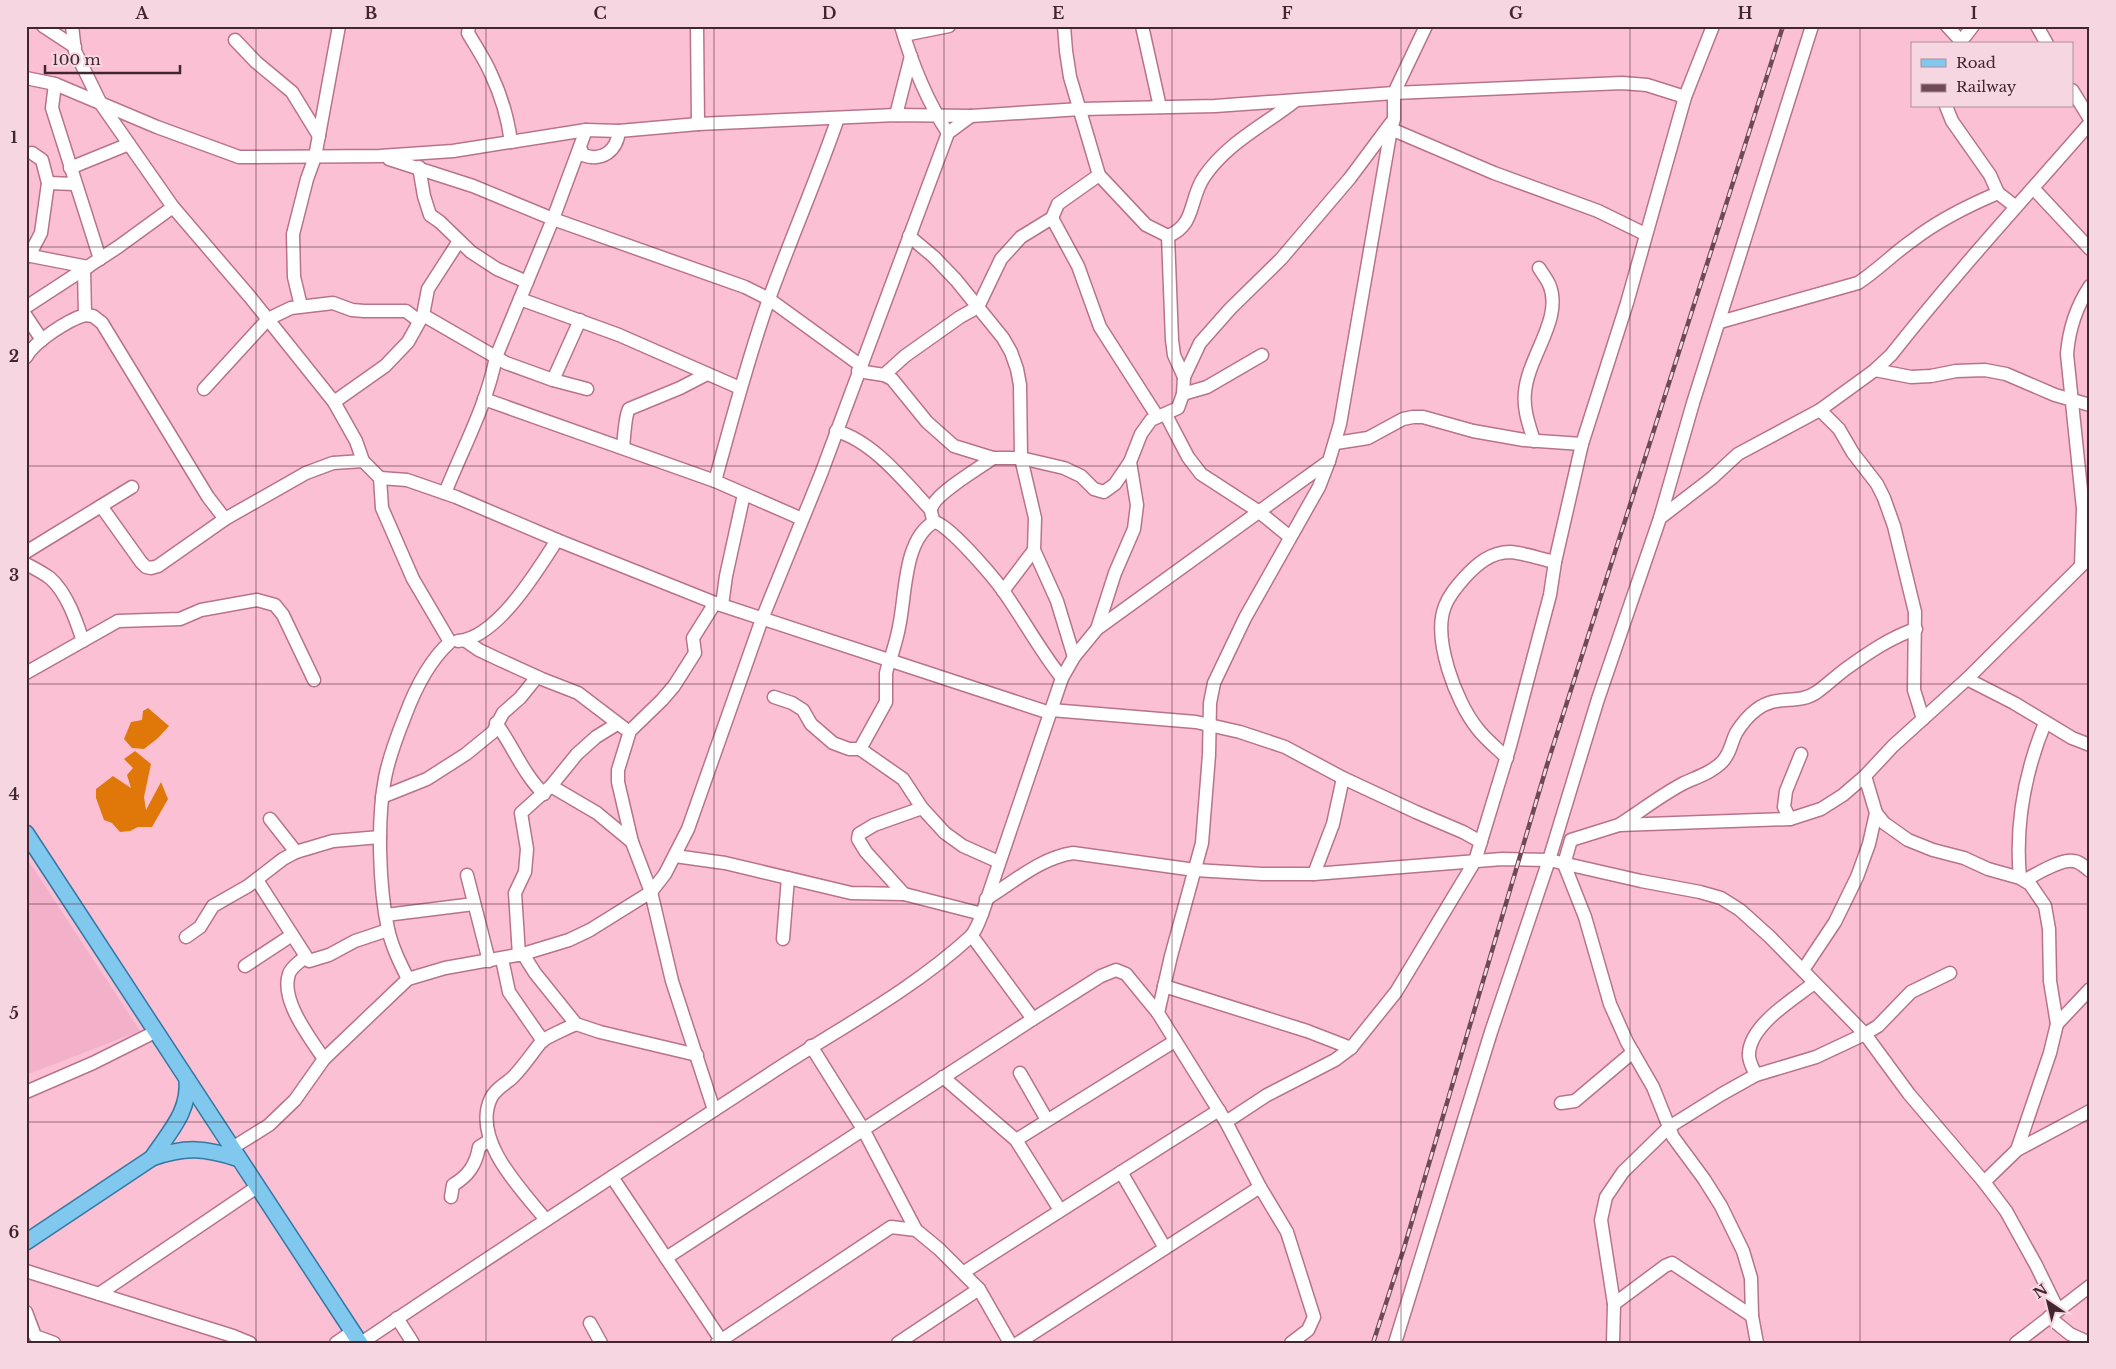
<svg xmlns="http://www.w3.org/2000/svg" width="2116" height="1369" font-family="'Libre Baskerville',serif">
<rect width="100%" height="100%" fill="#fcc0d4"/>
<polygon fill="#f2b1c8" points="26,857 140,1031 26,1075"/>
<g fill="#e07809">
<polygon points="148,708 169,726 158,738 144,749 132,748 124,739 131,722 142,720 143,711"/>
<polygon points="135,751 151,764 144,797 146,810 161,782 168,799 152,827 138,827 130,831 120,832 112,823 104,820 96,798 96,789 113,776 131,788 127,775 133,768 124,759"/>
</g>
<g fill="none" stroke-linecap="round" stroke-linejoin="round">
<defs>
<g id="minor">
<polyline points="43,26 75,47"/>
<path d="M72,26L75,51L101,104L173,207L250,297L334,402L356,441L363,461L380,478L382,508L413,579L450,642C428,662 415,689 405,716C397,736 389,757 385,778C377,820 379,887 388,929C392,947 400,963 408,979"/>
<path d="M469,26L468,33C476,47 485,60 491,74C501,95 508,119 511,142"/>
<polyline points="697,26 698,124"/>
<path d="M901,26C912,64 927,101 948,133"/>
<path d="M1064,26L1066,51L1070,77L1099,175L1146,225L1168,236C1196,225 1189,199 1204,177C1227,143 1263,126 1295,101"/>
<polyline points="1142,26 1160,107"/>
<polyline points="1947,26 1960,40"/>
<polyline points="2037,26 2047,44"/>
<polyline points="904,35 949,26"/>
<polyline points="235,40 256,62 292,92 319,136"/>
<polyline points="1959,44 1973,26"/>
<polyline points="26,78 55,84 157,127 239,157 380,156 453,151 586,130 619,131 698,124 896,115 971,116 1081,109 1215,106 1394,93 1622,83 1647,85 1685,97"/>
<polyline points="55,84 52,108 100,259"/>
<polyline points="2072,90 2090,119"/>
<polyline points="1946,106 1952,121 1990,175 1998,193"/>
<polyline points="896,115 911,56"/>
<polyline points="1391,129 1494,173 1598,211 1645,234"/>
<path d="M580,147L583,155C602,162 617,151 619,131"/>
<polyline points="389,159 473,186 553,219 745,287 769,299 860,365"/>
<polyline points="419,167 424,196 430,215 440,222 471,252 497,269 527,282"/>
<polyline points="70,168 129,144"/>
<polyline points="48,183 75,184"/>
<polyline points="2034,189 2090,249"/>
<polyline points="1052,218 1078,266 1100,327 1157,416"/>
<polyline points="909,236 934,257 956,280 1003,338 1011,352 1017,369 1020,385 1021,458 1035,518 1034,550 1057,601 1074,657"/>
<polyline points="1168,236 1172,340 1174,355 1184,377"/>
<polyline points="26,255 88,267"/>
<polyline points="29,256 41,233 48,183 42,160 32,153"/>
<polyline points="520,299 619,335 740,388"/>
<polyline points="301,306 294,277 293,234 307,179 315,157 339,26"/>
<polyline points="26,307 118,247 173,207"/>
<polyline points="85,315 93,316 102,323 208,497 225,519"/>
<polyline points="423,315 506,363 553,380 587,389"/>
<polyline points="26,316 42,340"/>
<path d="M1720,322L1858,283C1878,270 1894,253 1913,240C1939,220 1967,206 1998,193L2016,207"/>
<path d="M26,357C35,341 68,320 85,315L84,270"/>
<polyline points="1875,370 1911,377 1931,376 1956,371 1985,370 2006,374 2055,395 2090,405"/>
<polyline points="858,371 884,375 892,379 927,422 954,446 993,458 1021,458 1064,468 1081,476 1094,489 1104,492 1115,484 1130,462"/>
<polyline points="884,375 905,356 960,317 978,307 1001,259 1021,237 1052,218 1058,204 1099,175"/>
<polyline points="553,380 580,320"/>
<polyline points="204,389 268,319 291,308 333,303 352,310 364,311 406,311 419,321"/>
<polyline points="1183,394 1207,387 1262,355"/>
<polyline points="484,399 715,481 802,519"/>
<polyline points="334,402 385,366 408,342 423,315 428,289 459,241"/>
<polyline points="1820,410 1839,429 1853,453 1877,484 1884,498 1894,526 1915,612 1914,690 1923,719"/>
<polyline points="1166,415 1188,457 1201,474 1258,511 1290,537"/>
<path d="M836,431C873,441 905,482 931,510"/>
<path d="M1534,441C1529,425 1523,409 1525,392C1528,356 1564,318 1549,284C1546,278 1542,273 1539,268"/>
<polyline points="1336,443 1368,438 1403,419 1413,417 1423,417 1473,431 1524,440 1582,444"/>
<path d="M623,448C624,439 625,415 629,409L680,388L707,374"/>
<polyline points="380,478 407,480 456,497 557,540 715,603 1050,713"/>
<path d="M715,481C732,420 748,358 769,299C791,238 817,179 838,118"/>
<path d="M445,493C463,448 487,404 496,357L553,219L586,130"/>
<polyline points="101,506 132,487"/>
<path d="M1660,518L1712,478L1738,454L1820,410L1875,370L1891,355C1954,275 2023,200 2090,123"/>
<path d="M934,522C947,522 995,579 1004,592C1024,620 1040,651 1062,678"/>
<polyline points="26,552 101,506 141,562 146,567 151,568 158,566 225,519 306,473 333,463 363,461"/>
<path d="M26,564C34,568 43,573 50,578C67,593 76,620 83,641"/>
<path d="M2081,565L2083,509L2067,354C2069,329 2076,307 2090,286"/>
<polyline points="1003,591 1034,550"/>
<polyline points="722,605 726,576 744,494"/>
<polyline points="1097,629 1115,573 1134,529 1137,505 1130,462 1141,434 1151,420 1178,408 1183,394 1184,377 1200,343 1230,309 1281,259 1350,178 1391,123"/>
<path d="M458,641C497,638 537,571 557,540"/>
<polyline points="466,641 479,650 498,659 542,679 578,693 624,728"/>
<path d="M890,661C893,650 897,639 899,627C906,596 903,540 934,522C933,519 931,514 931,510C932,495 980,468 993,458"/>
<polyline points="26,673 118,621 180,619 201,610 257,600 275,605 283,615 314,680"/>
<polyline points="1967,679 2014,703 2072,738 2090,745"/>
<polyline points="774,697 792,703 803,710 811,724 833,743 849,749 860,749 903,779 922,808 945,833 963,846 999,862"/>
<polyline points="1051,710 1196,722 1240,732 1285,747 1343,778 1416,812 1463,832 1481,842"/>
<path d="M496,723C513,746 523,774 544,794"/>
<polyline points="860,749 886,702 886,673 889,661"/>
<path d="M1507,758C1497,748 1485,739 1477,728C1456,702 1432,638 1445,606C1449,595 1457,586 1465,577C1477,564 1491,552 1510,552C1524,553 1541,559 1555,562"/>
<polyline points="551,786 597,813 632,842"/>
<polyline points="382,797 427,779 466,754 493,732 503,713 520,698 537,677"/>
<polyline points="1876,813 1884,823 1908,840 1933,850 1964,858 1988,869 2020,878 2030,884 2045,906 2049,929 2050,981 2057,1024"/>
<polyline points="270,819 296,852"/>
<polyline points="1790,819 1784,807 1786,791 1801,754"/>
<path d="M1619,825C1641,811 1661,795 1684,783C1697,777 1713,772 1723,761C1731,752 1731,743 1736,733C1741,725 1748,716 1756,710C1778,693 1797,706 1817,692C1827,685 1836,676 1847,668C1868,653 1891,637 1916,629"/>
<polyline points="675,856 725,863 851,893 904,894 982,914"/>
<polyline points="1314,874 1333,824 1343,778"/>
<polyline points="467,875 489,961"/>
<path d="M2020,878C2015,825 2025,772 2045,723"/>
<polyline points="257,880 309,961 329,955 355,941 388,930"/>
<path d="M2025,880C2037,874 2060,859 2073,861C2079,861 2085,867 2090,871"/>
<polyline points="904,894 866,852 858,839 859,834 874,825 922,808"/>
<path d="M986,899C1014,882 1040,858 1073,853L1195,870L1262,874H1314L1502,859L1549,860L1641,881L1700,892L1721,898L1740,910L1770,937L1865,1034L1909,1094L1984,1182L2006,1211L2036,1265L2058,1310"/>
<polyline points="386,915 474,904"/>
<polyline points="972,936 1033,1019"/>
<polyline points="186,937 200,927 213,906 248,886 283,859 296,852 333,841 380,837"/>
<polyline points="783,939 788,878"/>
<polyline points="523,954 535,973 576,1024 600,1032 697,1055"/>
<polyline points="519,955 515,893 525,872 527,849 521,813 551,786 577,754 596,737 617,724"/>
<path d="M305,957C300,962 291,967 289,974C280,1000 310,1038 324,1059"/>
<polyline points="502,959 509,992 543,1041"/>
<polyline points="245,966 292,935"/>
<polyline points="1803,970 1835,922 1857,877 1869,844 1876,813 1865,776"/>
<polyline points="1164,986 1307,1031 1351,1048"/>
<polyline points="1158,1013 1171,956 1202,843 1209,755 1210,703 1214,683 1245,618 1319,487 1329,461"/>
<polyline points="811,1046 863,1129 916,1230 939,1249 979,1289 1010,1343"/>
<polyline points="1020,1073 1047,1120"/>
<path d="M1756,1075C1753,1068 1748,1061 1749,1053C1751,1024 1794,999 1814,983"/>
<polyline points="943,1077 1016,1140 1060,1210"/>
<polyline points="26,1092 93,1063 155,1032"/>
<polyline points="1561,1103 1575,1101 1633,1052"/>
<polyline points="714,1110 672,981 651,892 632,842 618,782 618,770 630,731 662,700 674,686 695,653 693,638 715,603"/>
<polyline points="1226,1122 1267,1095 1335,1060 1351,1048 1396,992 1475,861 1510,746 1550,595 1555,562 1582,444 1627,303 1685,97 1713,26"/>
<polyline points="1016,1140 1175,1041"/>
<polyline points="232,1148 269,1125 295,1100 324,1059 408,979 445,968 523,954 569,940 590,930 651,892 665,874 688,829 762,619 821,474 948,133 971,116"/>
<polyline points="2017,1150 2050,1053 2057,1024 2090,989"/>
<polyline points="1121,1172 1165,1248"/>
<polyline points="612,1177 721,1340"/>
<polyline points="1984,1182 2017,1150 2090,1111"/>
<path d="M451,1197L453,1185C468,1176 476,1165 479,1147L490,1140"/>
<path d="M546,1220C522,1190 471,1140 491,1098C496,1088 506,1084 513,1077C524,1066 532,1053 542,1041C545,1038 569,1027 576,1024"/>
<polyline points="666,1258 1033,1019 1101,976 1116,970 1126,974 1158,1013 1226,1122 1260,1187 1287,1232 1314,1317 1308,1330 1291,1343"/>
<polyline points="26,1271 233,1336 250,1343"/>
<polyline points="964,1272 1219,1110"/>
<polyline points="99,1294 257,1187"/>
<polyline points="1614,1304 1665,1266 1672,1263 1752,1316"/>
<polyline points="26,1312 35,1336 54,1343"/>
<polyline points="2049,1317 2070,1334 2090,1343"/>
<polyline points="397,1318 413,1343"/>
<polyline points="590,1323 601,1343"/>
<polyline points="336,1343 352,1332"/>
<path d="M361,1343C496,1252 632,1164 768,1075C836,1030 910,992 970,937C976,931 979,922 982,914L1062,678L1074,657L1097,629L1329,461L1340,424L1391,129L1394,119V93L1426,26"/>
<polyline points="717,1343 891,1227 916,1230"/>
<polyline points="898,1343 979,1289"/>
<polyline points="1018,1343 1260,1187"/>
<polyline points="1395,1343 1491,1032 1549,860 1598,699 1660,518 1693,403 1812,26"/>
<polyline points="1613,1343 1614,1304 1601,1220 1606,1197 1623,1172 1669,1127 1722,1094 1756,1075 1816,1057 1865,1034 1878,1026 1911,992 1950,973"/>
<polyline points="1757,1343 1752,1316 1751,1278 1743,1251 1721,1206 1704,1179 1673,1137 1653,1087 1627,1042 1610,1004 1585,917 1564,864 1571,840 1619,825 1790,819 1821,809 1843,795 1865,776 1893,746 1967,679 2090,557"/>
<polyline points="2016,1343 2090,1286"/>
</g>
<g id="major">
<polyline points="26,833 360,1343"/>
<path d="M152,1158C169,1132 190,1112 187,1079"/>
<path d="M26,1242L152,1158C186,1146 206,1148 239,1159"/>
</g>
</defs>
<use href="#minor" stroke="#b8738c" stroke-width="15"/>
<use href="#major" stroke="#3378a3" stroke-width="18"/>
<use href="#minor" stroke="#fff" stroke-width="12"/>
<use href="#major" stroke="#80c8ed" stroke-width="15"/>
<defs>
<polyline id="rail" points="1373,1343 1404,1248 1547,765 1783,26"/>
</defs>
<use href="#rail" stroke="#6d4a56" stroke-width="4.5"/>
<use href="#rail" stroke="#f6d7e1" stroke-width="2.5" stroke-dasharray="8" stroke-linecap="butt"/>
</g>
<path fill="none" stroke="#41252f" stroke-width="1" stroke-opacity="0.55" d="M256,26V1343M486,26V1343M714,26V1343M944,26V1343M1172,26V1343M1401,26V1343M1630,26V1343M1860,26V1343M26,247H2090M26,466H2090M26,684H2090M26,904H2090M26,1122H2090"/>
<rect width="2116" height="1369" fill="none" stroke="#f6d7e1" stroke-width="55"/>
<rect x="1911" y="42" width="162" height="65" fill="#f6d7e1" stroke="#ae909a"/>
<rect x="1921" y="59" width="25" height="8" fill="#80c8ed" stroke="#ae909a"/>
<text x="1956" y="68" font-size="15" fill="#41252f">Road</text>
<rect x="1921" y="84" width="25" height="8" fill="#6d4a56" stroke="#ae909a"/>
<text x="1956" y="92" font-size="15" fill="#41252f">Railway</text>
<g transform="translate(2048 1302) rotate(325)" stroke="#f6d7e1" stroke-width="4" paint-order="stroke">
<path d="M0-4L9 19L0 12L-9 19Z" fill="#41252f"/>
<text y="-8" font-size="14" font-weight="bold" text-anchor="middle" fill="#41252f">N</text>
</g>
<path d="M45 65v8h135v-8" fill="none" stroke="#41252f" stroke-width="2.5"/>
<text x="52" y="65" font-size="15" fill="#41252f" stroke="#f6d7e1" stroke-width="4" paint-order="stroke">100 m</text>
<rect x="28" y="28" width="2060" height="1314" fill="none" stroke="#41252f" stroke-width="2"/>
<g font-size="16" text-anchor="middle" font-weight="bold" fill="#41252f">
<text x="142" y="19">A</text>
<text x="371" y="19">B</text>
<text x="600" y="19">C</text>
<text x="829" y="19">D</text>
<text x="1058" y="19">E</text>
<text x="1287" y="19">F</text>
<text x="1516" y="19">G</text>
<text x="1745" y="19">H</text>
<text x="1974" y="19">I</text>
<text x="14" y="143">1</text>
<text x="14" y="362">2</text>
<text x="14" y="581">3</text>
<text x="14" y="800">4</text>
<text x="14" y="1019">5</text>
<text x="14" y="1238">6</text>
</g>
</svg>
